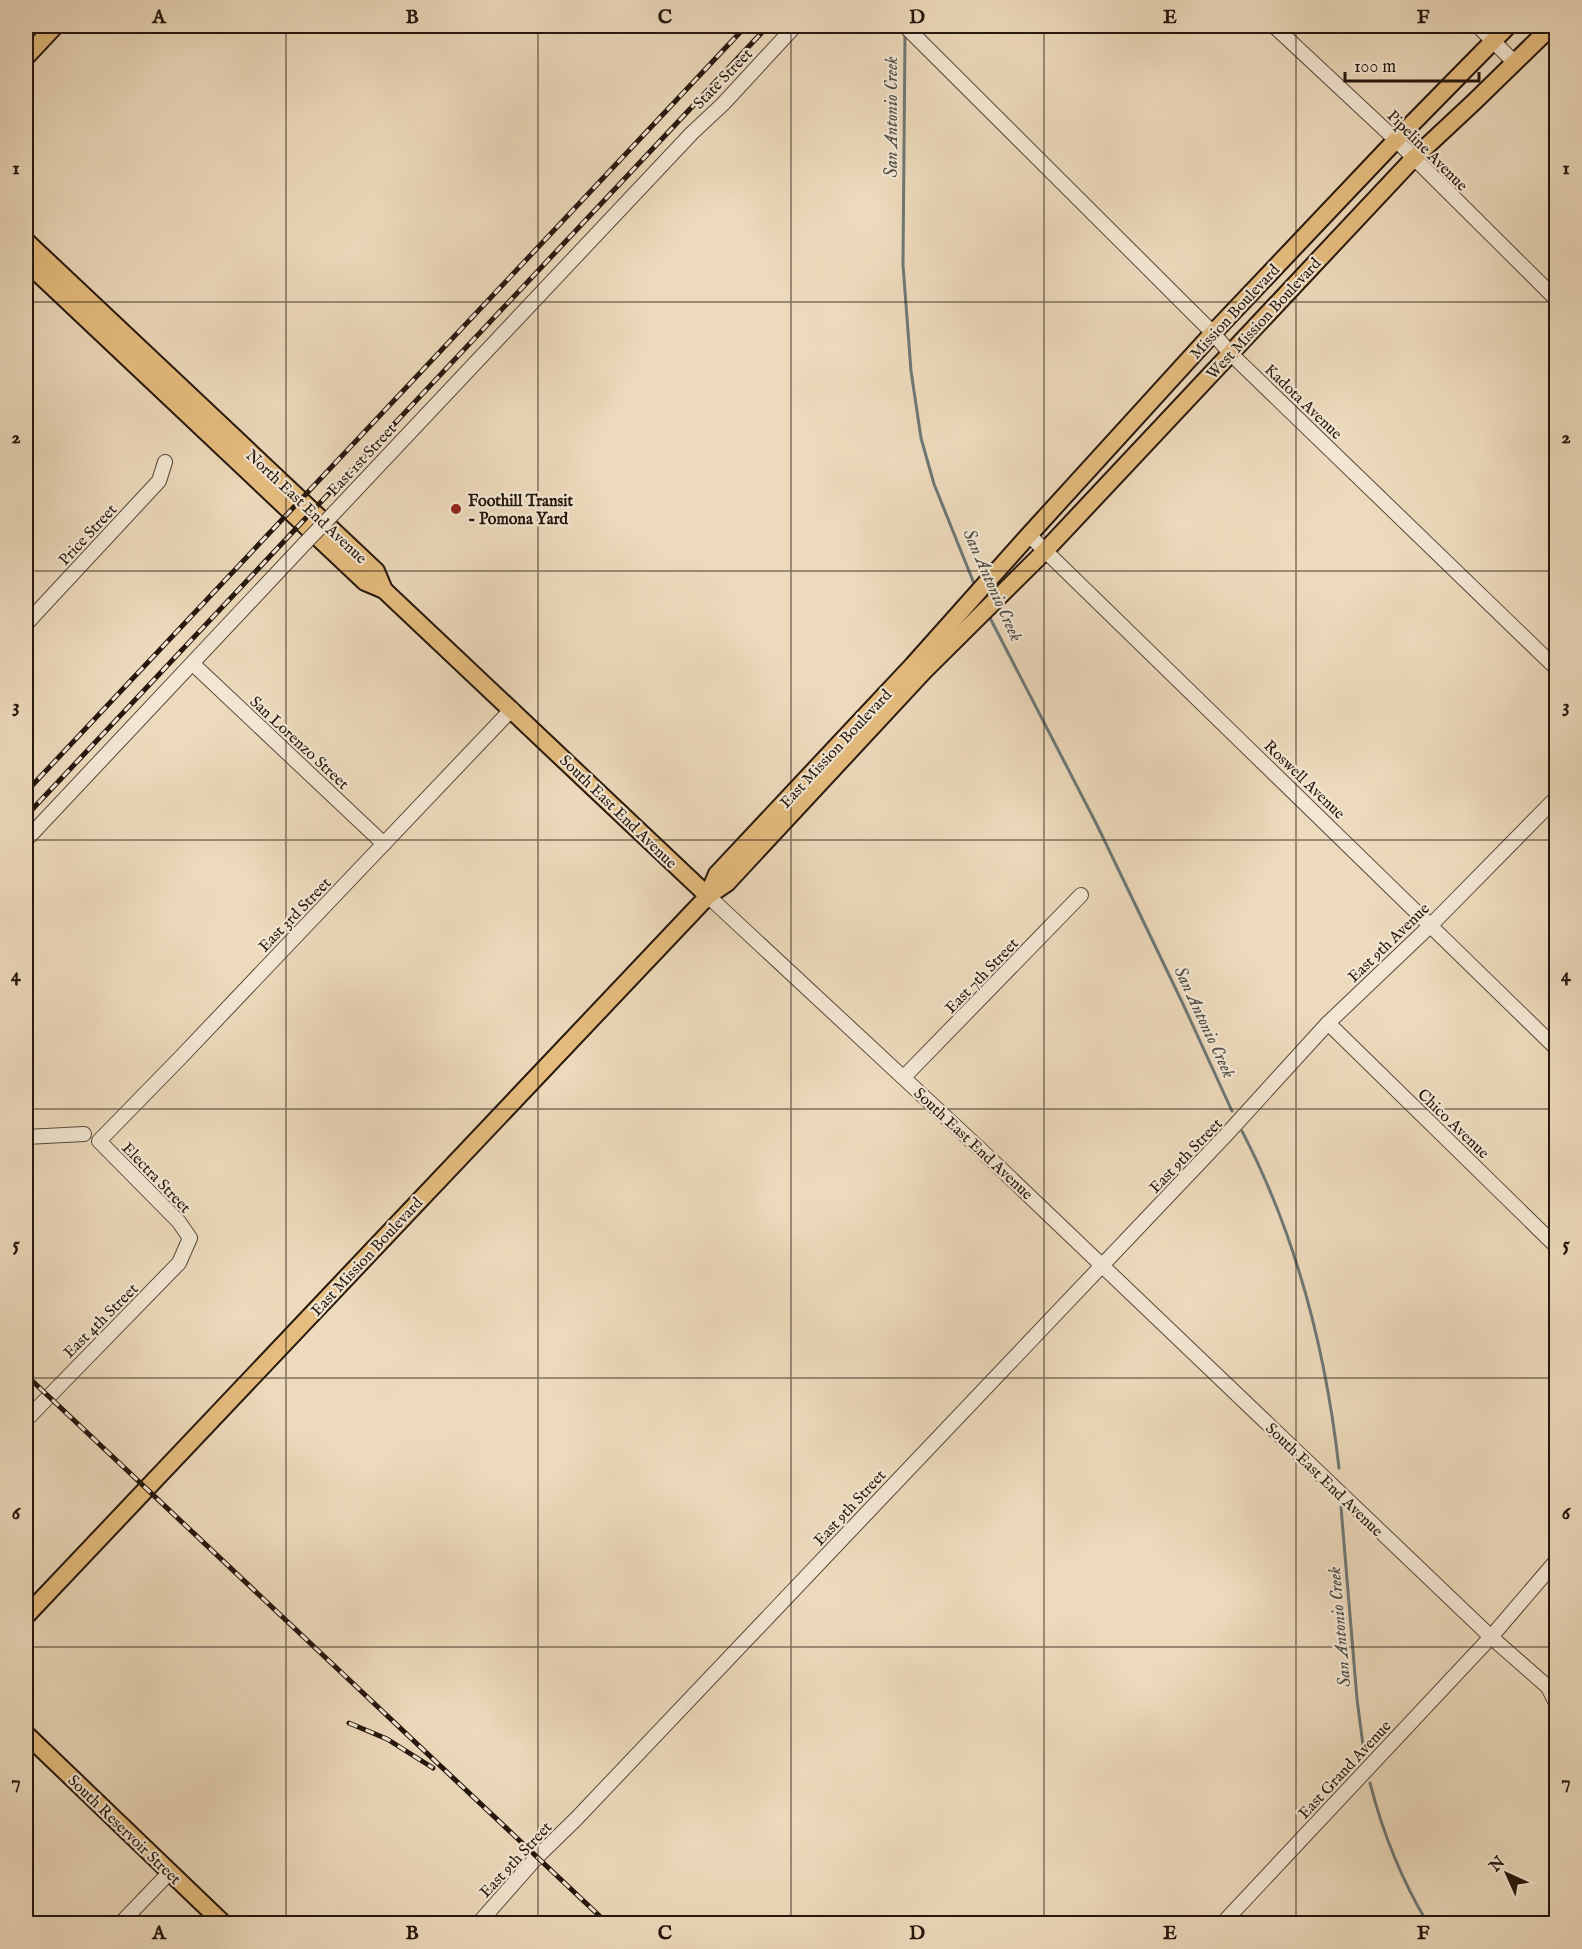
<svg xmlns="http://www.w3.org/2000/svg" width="1582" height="1949" font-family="'IM FELL English',serif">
<rect width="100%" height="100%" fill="#eddabc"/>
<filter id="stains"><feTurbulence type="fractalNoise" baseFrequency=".00333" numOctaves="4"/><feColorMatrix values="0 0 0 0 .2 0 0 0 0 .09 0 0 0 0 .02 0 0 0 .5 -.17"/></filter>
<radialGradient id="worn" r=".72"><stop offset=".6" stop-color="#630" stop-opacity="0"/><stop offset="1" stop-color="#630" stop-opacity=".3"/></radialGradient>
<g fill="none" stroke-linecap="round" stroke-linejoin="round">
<g stroke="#6e7876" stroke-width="3">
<polyline points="905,33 903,265 911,371 921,438 934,484 975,586"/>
<polyline points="989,616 1097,825 1183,1004 1232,1111"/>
<path d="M1242,1131C1296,1235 1326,1352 1339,1468"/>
<polyline points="1341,1507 1357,1699 1363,1745"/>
<path d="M1370,1783C1383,1834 1401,1879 1428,1924"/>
</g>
<defs>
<g id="minor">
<polyline points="905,26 1213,333 1230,353 1556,668"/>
<polyline points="1274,26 1396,140 1556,299"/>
<polyline points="1478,26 1514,62"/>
<polyline points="333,514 692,133 723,104 795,26"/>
<polyline points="1029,535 1556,1048"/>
<polyline points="26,624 159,481 165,462"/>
<polyline points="193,664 384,844"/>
<polyline points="26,840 308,540"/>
<polyline points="708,896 980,1149 1491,1637 1548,1687 1556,1703"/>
<polyline points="1328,1023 1556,1246"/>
<polyline points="904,1077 1081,895"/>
<polyline points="26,1137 84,1134"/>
<polyline points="26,1420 179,1263 190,1238 179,1222 99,1141 181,1057 512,709"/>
<polyline points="120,1924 170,1872"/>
<polyline points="478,1924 537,1857 576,1819 1226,1135 1328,1023 1432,924 1556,798"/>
<polyline points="1222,1924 1491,1637 1556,1561"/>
</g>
<g id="major">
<polyline points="26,31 30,26"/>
<polyline points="26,57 55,26"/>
<polyline points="26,241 376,571 384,590"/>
<polyline points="26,262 365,582 384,590 708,896"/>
<polyline points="708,895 717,874 913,665 1029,535 1213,333 1396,140 1508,26"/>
<polyline points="26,1616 708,896 727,883 924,671 1045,551 1413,159 1474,102 1552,26"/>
<polyline points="26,1734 224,1924"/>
</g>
</defs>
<use href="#minor" stroke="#57483a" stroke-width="16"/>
<use href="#major" stroke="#25170e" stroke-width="20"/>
<use href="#minor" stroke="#f3e7d3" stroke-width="14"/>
<use href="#major" stroke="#e6bd7e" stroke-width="16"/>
<defs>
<g id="rail">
<polyline points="26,792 746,26"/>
<polyline points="26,816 768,26"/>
<polyline points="26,1375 608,1924"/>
<polyline points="349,1723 387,1739 433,1768"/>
</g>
</defs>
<use href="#rail" stroke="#25170e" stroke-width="5"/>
<use href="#rail" stroke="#f3e7d3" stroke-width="3" stroke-dasharray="9" stroke-linecap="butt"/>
<defs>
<polyline id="minor-bridge" points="308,540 333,514"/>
</defs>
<use href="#minor-bridge" stroke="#57483a" stroke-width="16" stroke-linecap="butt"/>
<use href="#minor-bridge" stroke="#f3e7d3" stroke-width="14"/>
</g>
<path fill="none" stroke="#25170e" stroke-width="1.5" stroke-opacity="0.55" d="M286,26V1924M538,26V1924M791,26V1924M1044,26V1924M1296,26V1924M26,302H1556M26,571H1556M26,840H1556M26,1109H1556M26,1378H1556M26,1647H1556"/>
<circle fill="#8f2418" stroke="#f3e7d3" stroke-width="2" cx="456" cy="509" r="6"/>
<g text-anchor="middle" stroke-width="4.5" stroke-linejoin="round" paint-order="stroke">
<g font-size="16" fill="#25170e" stroke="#f3e7d3">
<text transform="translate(722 78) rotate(-46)" y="6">State Street</text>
<text transform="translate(1428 150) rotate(45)" y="6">Pipeline Avenue</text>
<text transform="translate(1234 311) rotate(-47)" y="6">Mission Boulevard</text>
<text transform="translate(1263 318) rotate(-47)" y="6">West Mission Boulevard</text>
<text transform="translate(1304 401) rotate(44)" y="6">Kadota Avenue</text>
<text transform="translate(361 459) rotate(-47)" y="6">East 1st Street</text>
<text transform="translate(307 506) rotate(43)" y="6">North East End Avenue</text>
<text transform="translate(87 534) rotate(-47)" y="6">Price Street</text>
<text transform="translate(300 742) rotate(43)" y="6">San Lorenzo Street</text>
<text transform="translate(835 748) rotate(-47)" y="6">East Mission Boulevard</text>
<text transform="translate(1305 779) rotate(44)" y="6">Roswell Avenue</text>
<text transform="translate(619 811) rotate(44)" y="6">South East End Avenue</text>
<text transform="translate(294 914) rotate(-46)" y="6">East 3rd Street</text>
<text transform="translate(1388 942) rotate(-44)" y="6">East 9th Avenue</text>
<text transform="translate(981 975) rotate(-46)" y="6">East 7th Street</text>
<text transform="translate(1454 1123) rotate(44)" y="6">Chico Avenue</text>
<text transform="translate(974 1143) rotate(43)" y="6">South East End Avenue</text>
<text transform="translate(1185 1155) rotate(-46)" y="6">East 9th Street</text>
<text transform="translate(157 1177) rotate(46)" y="6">Electra Street</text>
<text transform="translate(366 1256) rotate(-47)" y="6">East Mission Boulevard</text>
<text transform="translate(100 1320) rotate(-45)" y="6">East 4th Street</text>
<text transform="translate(1325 1479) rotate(44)" y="6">South East End Avenue</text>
<text transform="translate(849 1507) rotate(-47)" y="6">East 9th Street</text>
<text transform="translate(1344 1769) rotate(-47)" y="6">East Grand Avenue</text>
<text transform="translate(125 1829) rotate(44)" y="6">South Reservoir Street</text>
<text transform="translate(515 1859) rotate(-47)" y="6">East 9th Street</text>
</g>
<g font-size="16" font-weight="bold" fill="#25170e" stroke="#f3e7d3" text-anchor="start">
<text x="468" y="506">Foothill Transit<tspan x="468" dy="18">- Pomona Yard</tspan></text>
</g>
<g font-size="18" font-style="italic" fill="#4f4f4b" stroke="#f3e7d3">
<text transform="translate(891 117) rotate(-90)" y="6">San Antonio Creek</text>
<text transform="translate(993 585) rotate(66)" y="6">San Antonio Creek</text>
<text transform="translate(1205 1022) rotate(65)" y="6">San Antonio Creek</text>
<text transform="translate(1339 1627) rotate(-95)" y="6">San Antonio Creek</text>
</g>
</g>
<rect width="1582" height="1949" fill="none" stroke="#eddabc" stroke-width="66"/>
<g transform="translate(1507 1874) rotate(315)" stroke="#f3e7d3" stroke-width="4.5" paint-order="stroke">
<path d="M0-4.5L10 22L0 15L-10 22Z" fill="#25170e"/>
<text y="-9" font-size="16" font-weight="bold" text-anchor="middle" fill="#25170e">N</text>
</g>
<path d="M1345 72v9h134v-9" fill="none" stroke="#25170e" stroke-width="3"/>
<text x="1354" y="72" font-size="18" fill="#25170e" stroke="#f3e7d3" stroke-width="4.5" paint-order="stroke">100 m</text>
<rect x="33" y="33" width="1516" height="1883" fill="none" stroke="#25170e" stroke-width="2"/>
<g font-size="20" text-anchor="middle" font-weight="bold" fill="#25170e">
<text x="159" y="23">A</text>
<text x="412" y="23">B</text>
<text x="665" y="23">C</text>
<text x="917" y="23">D</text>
<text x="1170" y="23">E</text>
<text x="1423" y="23">F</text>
<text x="16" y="174">1</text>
<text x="1566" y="174">1</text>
<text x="16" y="443">2</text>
<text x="1566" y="443">2</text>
<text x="16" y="712">3</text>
<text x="1566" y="712">3</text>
<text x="16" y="981">4</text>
<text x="1566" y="981">4</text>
<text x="16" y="1250">5</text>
<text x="1566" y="1250">5</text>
<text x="16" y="1519">6</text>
<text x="1566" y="1519">6</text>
<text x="16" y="1788">7</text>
<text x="1566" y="1788">7</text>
<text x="159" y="1939">A</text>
<text x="412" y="1939">B</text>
<text x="665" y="1939">C</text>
<text x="917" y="1939">D</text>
<text x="1170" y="1939">E</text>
<text x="1423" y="1939">F</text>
</g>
<rect width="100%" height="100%" filter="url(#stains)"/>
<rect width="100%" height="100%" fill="url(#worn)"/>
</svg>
